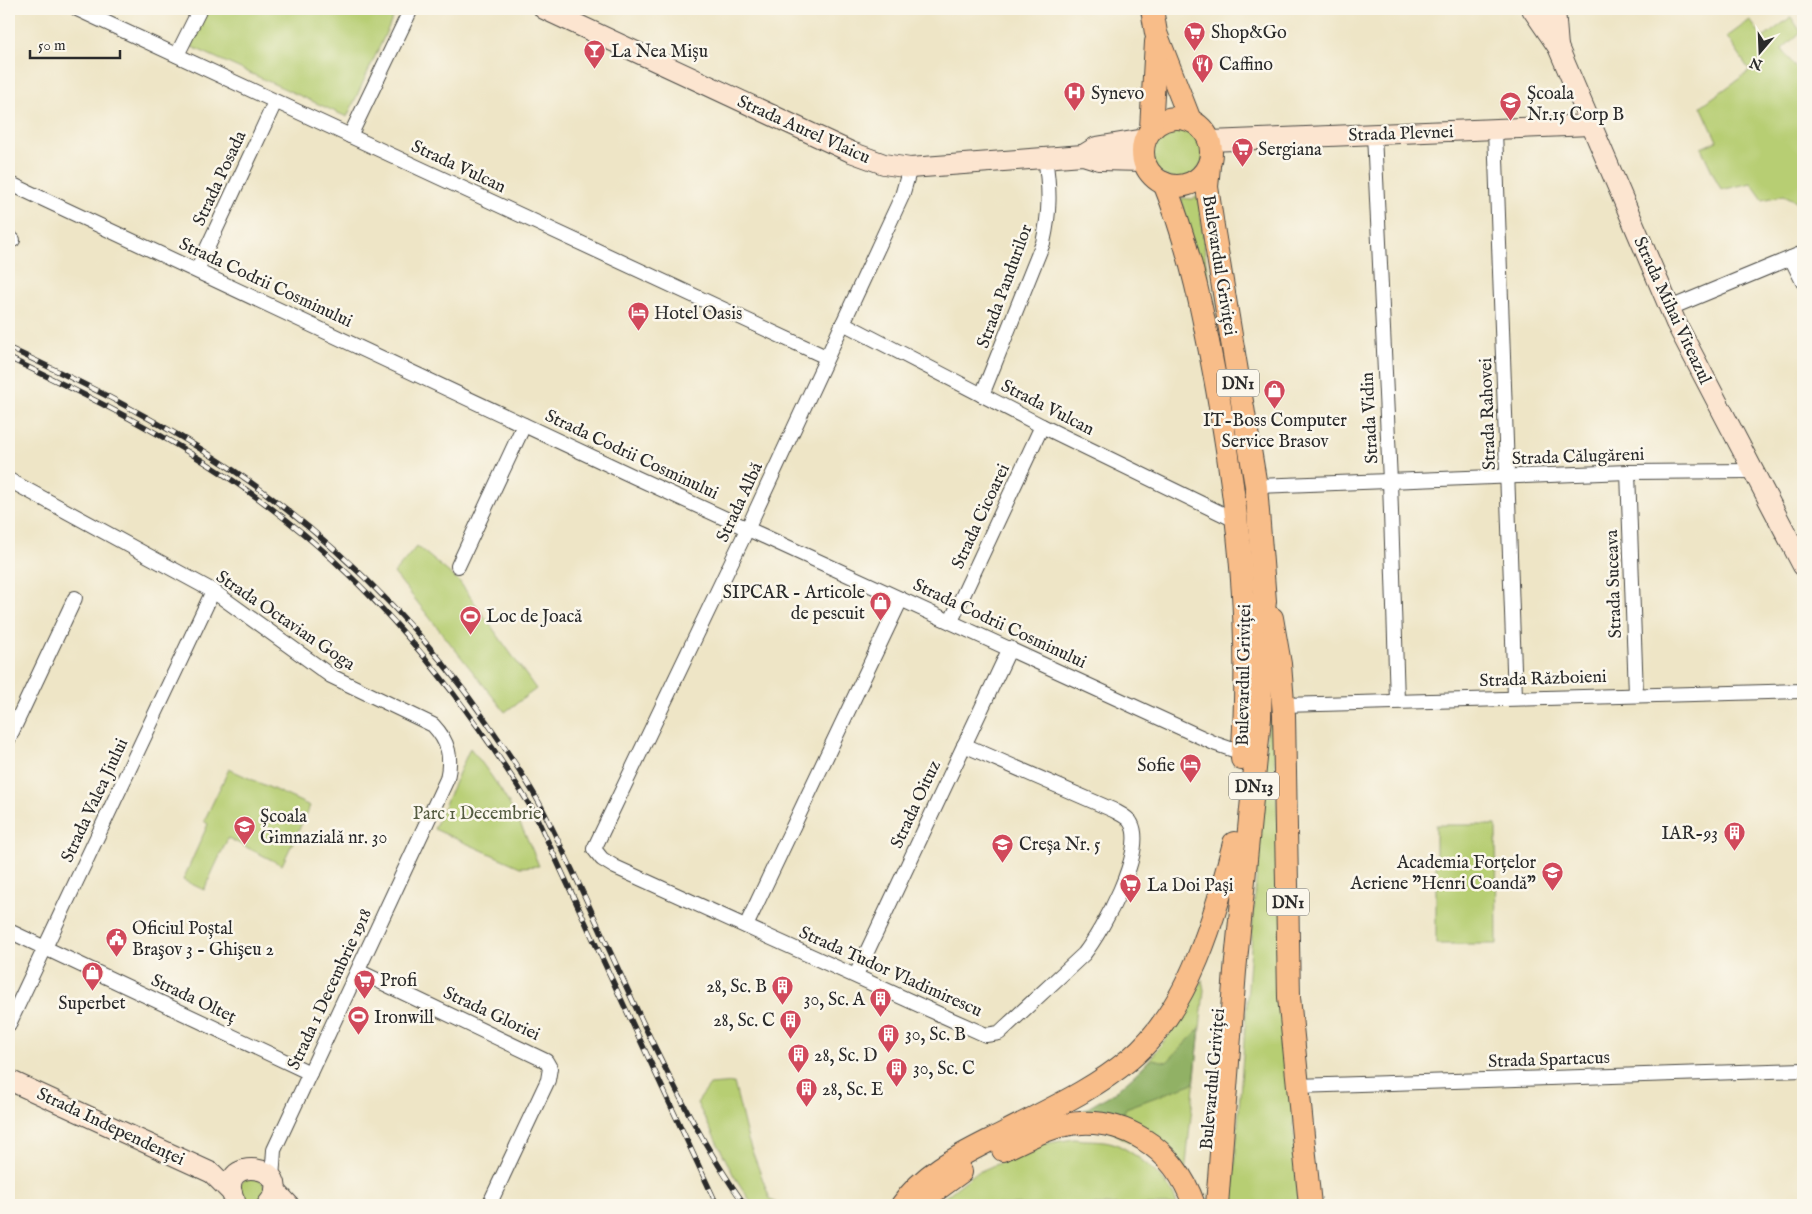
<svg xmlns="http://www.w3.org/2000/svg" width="1812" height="1214" font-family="'IM FELL English',serif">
<rect width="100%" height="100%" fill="#fbf7ec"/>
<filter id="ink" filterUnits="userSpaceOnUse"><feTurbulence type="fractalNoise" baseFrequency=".02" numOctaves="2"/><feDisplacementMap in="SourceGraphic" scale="10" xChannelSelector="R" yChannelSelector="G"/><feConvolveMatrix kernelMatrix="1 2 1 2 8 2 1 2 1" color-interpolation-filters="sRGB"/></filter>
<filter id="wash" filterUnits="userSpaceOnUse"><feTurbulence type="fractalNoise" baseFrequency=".0096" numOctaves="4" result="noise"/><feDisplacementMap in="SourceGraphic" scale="20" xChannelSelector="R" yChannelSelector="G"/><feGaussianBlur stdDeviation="1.12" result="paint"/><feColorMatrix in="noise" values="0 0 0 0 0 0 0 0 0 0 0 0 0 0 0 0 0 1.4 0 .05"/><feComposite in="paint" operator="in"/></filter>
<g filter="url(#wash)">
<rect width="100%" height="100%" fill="#eee5c6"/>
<g fill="#b7ce73" stroke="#717c4f">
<polygon points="208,9 397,9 347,117 190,46"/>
<polygon points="1791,17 1801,32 1782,49 1803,78 1802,204 1784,195 1763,200 1751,183 1721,190 1701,148 1717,141 1701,106 1750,71 1727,37 1750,20 1763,38"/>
<circle cx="1177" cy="152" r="27"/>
<polygon points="1199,196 1208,283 1203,284 1181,198 1192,199"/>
<polygon points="417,546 459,581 536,689 505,712 394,573"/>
<polygon points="1269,705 1272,705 1298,1205 1234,1205 1232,1203"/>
<path d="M470,748C500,784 522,823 539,866L520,867L434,829Z"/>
<polygon points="229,769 310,806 282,865 228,838 204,890 183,880 208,824 204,821"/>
<polygon points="1436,825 1496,825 1497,944 1436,944"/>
<path d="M1202,980L1204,990L1185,1174L1079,1113C1091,1106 1104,1100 1115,1092C1154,1062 1179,1022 1202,980Z"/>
<polygon points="734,1083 748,1140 770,1199 779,1205 753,1205 734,1176 697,1103 710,1085"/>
<path d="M1074,1139C1086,1141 1101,1139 1113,1143C1133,1150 1174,1183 1177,1205H935L974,1174L1042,1144Z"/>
<circle cx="252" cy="1190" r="13"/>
</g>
<polygon fill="#91b165" stroke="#5e6e48" points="1200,1028 1194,1083 1126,1108 1117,1123 1079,1113 1115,1092 1152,1059 1167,1062"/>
</g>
<g filter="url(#ink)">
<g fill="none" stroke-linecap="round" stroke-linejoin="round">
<defs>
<g id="street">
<polyline points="77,9 826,357"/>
<polyline points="177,55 200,9"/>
<polyline points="1495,130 1515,697"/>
<polyline points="1374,134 1390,481 1397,701"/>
<polyline points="350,136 411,9"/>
<path d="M910,168L902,196L752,519L594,849L602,859L615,867L950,1019L986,1035L999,1033L1084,954C1102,931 1147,851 1131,823C1128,817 1118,813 1113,810L964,745"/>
<polyline points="9,183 637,478 1216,744 1242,753"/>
<polyline points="9,238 13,240"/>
<polyline points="1791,258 1803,282"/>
<polyline points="197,270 275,102"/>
<polyline points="1670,308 1803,253"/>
<polyline points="843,323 1042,426 1239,522"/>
<path d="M982,395L1043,243C1050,212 1050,189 1045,158"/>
<polyline points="1628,472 1636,694"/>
<path d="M9,480L213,591L331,676L433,725C449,742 452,757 447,779L274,1150L272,1179"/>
<polyline points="1256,486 1628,472 1753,471"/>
<polyline points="458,566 524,425"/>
<polyline points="951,621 1042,426"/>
<polyline points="1283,705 1803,691"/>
<polyline points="9,738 75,598"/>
<polyline points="746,926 901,599"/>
<polyline points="9,931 310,1073"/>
<polyline points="358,971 546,1061 550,1068 548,1080 489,1205"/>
<polyline points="856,975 1010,648"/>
<polyline points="9,1024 213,591"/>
<polyline points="1297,1086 1803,1070"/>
</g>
<g id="secondary">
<polyline points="544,9 851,152 884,164 910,168 1083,155 1099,160 1144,161"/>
<polyline points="1532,9 1558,47 1676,323 1803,566"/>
<polyline points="1555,9 1558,47"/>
<polyline points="1210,141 1591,125"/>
<polyline points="1083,155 1096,147 1145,139"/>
<polyline points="9,1080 212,1173 232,1193"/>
<polyline points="275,1190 289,1205"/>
<path d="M235,1201C211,1152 303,1164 267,1205"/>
</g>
<g id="primary">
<polyline points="1152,9 1156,33 1190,120"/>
<circle cx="1177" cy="152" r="34"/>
<polyline points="1151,129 1156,42"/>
<polyline points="1209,166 1207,187 1214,233 1256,486 1265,601 1262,627 1260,718 1235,971 1217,1205"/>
<path d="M1164,183C1191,250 1204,318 1217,389C1239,512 1252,633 1242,759"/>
<polyline points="1272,618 1280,664 1284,715 1289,997 1310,1205"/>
<path d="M1003,1150C1021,1141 1040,1131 1060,1126C1121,1112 1175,1148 1194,1205"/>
<path d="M902,1205C926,1169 968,1152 1006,1132C1048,1110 1093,1090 1130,1059C1190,1009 1215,915 1234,843"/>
<polyline points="923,1205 932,1193 961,1172"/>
</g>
</defs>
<use href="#street" stroke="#484742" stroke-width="16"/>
<use href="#secondary" stroke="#484742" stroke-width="22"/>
<use href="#primary" stroke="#484742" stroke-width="24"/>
<use href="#street" stroke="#fff" stroke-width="14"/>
<use href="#secondary" stroke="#fce5d0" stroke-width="20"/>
<use href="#primary" stroke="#f8bd89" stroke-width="22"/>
<defs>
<g id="rail">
<path d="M9,348C99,390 198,440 277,502C358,564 428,637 486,721C506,750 527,779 543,810C579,881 611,955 645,1027C675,1089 705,1149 745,1205"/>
<path d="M9,358C99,401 191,447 271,508C379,589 464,698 534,812L717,1205"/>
</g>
</defs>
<use href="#rail" stroke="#2b2b2b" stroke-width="5.5"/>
<use href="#rail" stroke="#fbf7ec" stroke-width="4" stroke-dasharray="11" stroke-linecap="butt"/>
</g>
</g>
<defs>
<symbol id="supermarket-pin" viewBox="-11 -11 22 30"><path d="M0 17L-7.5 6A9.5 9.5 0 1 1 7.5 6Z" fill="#d1495b" stroke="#fbf7ec"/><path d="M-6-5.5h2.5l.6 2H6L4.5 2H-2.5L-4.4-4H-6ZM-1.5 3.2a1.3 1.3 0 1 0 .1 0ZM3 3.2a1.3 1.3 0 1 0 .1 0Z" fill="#fff"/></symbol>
<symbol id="bar-pin" viewBox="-11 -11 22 30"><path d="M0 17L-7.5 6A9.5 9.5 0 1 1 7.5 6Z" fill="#d1495b" stroke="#fbf7ec"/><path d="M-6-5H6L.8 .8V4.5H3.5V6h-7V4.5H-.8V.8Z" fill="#fff"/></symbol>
<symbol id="restaurant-pin" viewBox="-11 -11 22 30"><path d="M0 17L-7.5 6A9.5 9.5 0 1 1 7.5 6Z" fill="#d1495b" stroke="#fbf7ec"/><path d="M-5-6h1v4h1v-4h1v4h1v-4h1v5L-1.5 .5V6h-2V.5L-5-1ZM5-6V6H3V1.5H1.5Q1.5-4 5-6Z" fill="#fff"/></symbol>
<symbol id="hospital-pin" viewBox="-11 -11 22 30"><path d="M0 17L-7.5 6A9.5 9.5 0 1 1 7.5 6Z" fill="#d1495b" stroke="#fbf7ec"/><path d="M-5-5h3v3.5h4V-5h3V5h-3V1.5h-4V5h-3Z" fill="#fff"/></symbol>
<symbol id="school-pin" viewBox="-11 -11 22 30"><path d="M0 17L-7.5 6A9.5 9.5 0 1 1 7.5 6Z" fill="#d1495b" stroke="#fbf7ec"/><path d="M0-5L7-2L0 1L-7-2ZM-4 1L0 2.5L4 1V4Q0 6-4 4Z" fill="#fff"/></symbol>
<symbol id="hotel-pin" viewBox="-11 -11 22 30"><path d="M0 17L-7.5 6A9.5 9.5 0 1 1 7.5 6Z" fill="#d1495b" stroke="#fbf7ec"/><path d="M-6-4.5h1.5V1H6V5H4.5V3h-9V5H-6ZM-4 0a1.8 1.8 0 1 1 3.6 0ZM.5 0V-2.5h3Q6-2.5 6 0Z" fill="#fff"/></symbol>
<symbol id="shop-pin" viewBox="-11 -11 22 30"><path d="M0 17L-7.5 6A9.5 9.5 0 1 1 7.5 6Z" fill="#d1495b" stroke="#fbf7ec"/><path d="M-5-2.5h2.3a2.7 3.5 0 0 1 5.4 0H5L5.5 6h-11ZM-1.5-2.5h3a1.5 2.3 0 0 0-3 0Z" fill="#fff"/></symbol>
<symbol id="stadium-pin" viewBox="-11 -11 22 30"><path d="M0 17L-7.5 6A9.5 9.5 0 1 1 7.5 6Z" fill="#d1495b" stroke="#fbf7ec"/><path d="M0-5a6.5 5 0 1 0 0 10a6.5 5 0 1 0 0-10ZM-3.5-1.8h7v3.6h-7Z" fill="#fff"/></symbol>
<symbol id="building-pin" viewBox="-11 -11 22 30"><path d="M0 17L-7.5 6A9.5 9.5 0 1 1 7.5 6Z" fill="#d1495b" stroke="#fbf7ec"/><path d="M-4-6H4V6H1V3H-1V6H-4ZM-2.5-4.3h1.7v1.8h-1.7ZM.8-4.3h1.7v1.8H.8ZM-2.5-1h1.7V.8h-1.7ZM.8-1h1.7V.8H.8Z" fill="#fff"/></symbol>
<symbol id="civic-pin" viewBox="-11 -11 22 30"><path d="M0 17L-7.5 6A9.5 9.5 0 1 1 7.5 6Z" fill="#d1495b" stroke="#fbf7ec"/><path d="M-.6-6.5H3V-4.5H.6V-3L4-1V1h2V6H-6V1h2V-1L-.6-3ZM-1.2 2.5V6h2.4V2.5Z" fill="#fff"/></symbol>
</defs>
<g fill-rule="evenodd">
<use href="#supermarket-pin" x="1182" y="20" width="25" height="34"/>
<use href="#bar-pin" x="582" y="38" width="25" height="34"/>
<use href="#restaurant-pin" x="1190" y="52" width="25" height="34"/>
<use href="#hospital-pin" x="1062" y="80" width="25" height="34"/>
<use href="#school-pin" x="1498" y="90" width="25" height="34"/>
<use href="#supermarket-pin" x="1230" y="136" width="25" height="34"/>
<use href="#hotel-pin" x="626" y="300" width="25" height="34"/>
<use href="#shop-pin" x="1262" y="378" width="25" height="34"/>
<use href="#shop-pin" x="868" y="590" width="25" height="34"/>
<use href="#stadium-pin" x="458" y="604" width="25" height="34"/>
<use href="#hotel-pin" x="1178" y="752" width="25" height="34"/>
<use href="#school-pin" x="232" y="814" width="25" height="34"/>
<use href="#building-pin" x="1722" y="820" width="25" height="34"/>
<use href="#school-pin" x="990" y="832" width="25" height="34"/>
<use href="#school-pin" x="1540" y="860" width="25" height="34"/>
<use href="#supermarket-pin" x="1118" y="872" width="25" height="34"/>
<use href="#civic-pin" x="104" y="926" width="25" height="34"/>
<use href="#shop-pin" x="80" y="960" width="25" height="34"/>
<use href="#supermarket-pin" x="352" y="968" width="25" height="34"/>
<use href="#building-pin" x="770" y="974" width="25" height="34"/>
<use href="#building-pin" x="868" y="986" width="25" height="34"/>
<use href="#stadium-pin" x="346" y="1004" width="25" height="34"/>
<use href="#building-pin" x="778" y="1008" width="25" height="34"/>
<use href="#building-pin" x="876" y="1022" width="25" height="34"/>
<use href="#building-pin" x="786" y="1042" width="25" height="34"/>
<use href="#building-pin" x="884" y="1056" width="25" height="34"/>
<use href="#building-pin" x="794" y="1076" width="25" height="34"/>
</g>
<g text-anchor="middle" stroke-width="5" stroke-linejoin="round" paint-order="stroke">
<g fill="#fbf7ec" stroke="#696865" stroke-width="1">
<rect x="1217" y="369.5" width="42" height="27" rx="4"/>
<rect x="1229" y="772.5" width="50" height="27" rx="4"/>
<rect x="1267" y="888.5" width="42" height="27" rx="4"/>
</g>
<g font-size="16" font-weight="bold" fill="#2b2b2b">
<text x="1238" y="389">DN1</text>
<text x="1254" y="792">DN13</text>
<text x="1288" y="908">DN1</text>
</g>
<g font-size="18" fill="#2b2b2b" stroke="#fbf7ec" text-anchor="start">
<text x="1211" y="38">Shop&amp;Go</text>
<text x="611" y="57">La Nea Mișu</text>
<text x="1219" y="70">Caffino</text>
<text x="1091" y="99">Synevo</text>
<text x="1527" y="99">Școala<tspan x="1527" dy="21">Nr.15 Corp B</tspan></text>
<text x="1258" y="155">Sergiana</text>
<text x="654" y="319">Hotel Oasis</text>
<text x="1275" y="426" text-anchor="middle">IT-Boss Computer<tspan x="1275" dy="21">Service Brasov</tspan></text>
<text x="865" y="598" text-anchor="end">SIPCAR - Articole<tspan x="865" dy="21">de pescuit</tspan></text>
<text x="486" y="622">Loc de Joacă</text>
<text x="1175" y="771" text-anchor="end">Sofie</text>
<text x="260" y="822">Școala<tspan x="260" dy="21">Gimnazială nr. 30</tspan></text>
<text x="1718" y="839" text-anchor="end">IAR-93</text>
<text x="1019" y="850">Creșa Nr. 5</text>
<text x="1536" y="868" text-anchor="end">Academia Forțelor<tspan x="1536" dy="21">Aeriene "Henri Coandă"</tspan></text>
<text x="1147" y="891">La Doi Pași</text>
<text x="132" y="934">Oficiul Poștal<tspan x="132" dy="21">Braşov 3 - Ghişeu 2</tspan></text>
<text x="380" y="986">Profi</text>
<text x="767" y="992" text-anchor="end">28, Sc. B</text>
<text x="865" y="1005" text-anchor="end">30, Sc. A</text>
<text x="92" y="1009" text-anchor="middle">Superbet</text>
<text x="374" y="1023">Ironwill</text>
<text x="775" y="1026" text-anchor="end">28, Sc. C</text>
<text x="905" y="1040">30, Sc. B</text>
<text x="814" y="1061">28, Sc. D</text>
<text x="913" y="1074">30, Sc. C</text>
<text x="822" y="1095">28, Sc. E</text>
</g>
<g font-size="18" fill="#2b2b2b" stroke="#fbf7ec">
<text transform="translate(804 129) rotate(24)" y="6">Strada Aurel Vlaicu</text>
<text transform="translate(1401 133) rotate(-2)" y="6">Strada Plevnei</text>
<text transform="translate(459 166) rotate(25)" y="6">Strada Vulcan</text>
<text transform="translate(219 178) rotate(-65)" y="6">Strada Posada</text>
<text transform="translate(1220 265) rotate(81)" y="6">Bulevardul Griviței</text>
<text transform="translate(266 282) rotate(25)" y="6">Strada Codrii Cosminului</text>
<text transform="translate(1004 286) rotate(-70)" y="6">Strada Pandurilor</text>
<text transform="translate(1673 310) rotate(65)" y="6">Strada Mihai Viteazul</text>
<text transform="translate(1048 407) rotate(27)" y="6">Strada Vulcan</text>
<text transform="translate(1487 414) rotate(-92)" y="6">Strada Rahovei</text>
<text transform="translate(1369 418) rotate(-93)" y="6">Strada Vidin</text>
<text transform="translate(632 454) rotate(25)" y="6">Strada Codrii Cosminului</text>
<text transform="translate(1578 456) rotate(-2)" y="6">Strada Călugăreni</text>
<text transform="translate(739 502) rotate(-65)" y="6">Strada Albă</text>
<text transform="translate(980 516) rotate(-65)" y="6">Strada Cicoarei</text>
<text transform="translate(1613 584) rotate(-92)" y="6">Strada Suceava</text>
<text transform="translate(286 620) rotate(34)" y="6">Strada Octavian Goga</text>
<text transform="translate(1000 623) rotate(25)" y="6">Strada Codrii Cosminului</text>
<text transform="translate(1243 675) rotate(-89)" y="6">Bulevardul Griviței</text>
<text transform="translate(1543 678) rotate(-2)" y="6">Strada Războieni</text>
<text transform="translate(94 800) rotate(-65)" y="6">Strada Valea Jiului</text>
<text transform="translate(915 804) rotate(-65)" y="6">Strada Oituz</text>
<text transform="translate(891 971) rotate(24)" y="6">Strada Tudor Vladimirescu</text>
<text transform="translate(329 989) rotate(-65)" y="6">Strada 1 Decembrie 1918</text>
<text transform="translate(194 998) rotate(25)" y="6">Strada Olteț</text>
<text transform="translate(492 1013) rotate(25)" y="6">Strada Gloriei</text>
<text transform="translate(1549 1059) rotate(-2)" y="6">Strada Spartacus</text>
<text transform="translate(1212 1079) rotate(-85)" y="6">Bulevardul Griviței</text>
<text transform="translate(111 1126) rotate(25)" y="6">Strada Independenței</text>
</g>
<g font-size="18" fill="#555c41" stroke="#fbf7ec">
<text x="477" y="819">Parc 1 Decembrie</text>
</g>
</g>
<rect width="1812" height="1214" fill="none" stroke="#fbf7ec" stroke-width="30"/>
<g transform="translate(1760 52) rotate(199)" stroke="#fbf7ec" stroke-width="4" paint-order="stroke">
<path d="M0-4L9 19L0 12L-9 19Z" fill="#2b2b2b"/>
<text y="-8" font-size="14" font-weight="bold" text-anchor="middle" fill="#2b2b2b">N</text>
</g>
<path d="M30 50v8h90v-8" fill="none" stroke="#2b2b2b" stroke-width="2.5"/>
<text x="38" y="50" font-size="15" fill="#2b2b2b" stroke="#fbf7ec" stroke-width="4" paint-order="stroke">50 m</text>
</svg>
